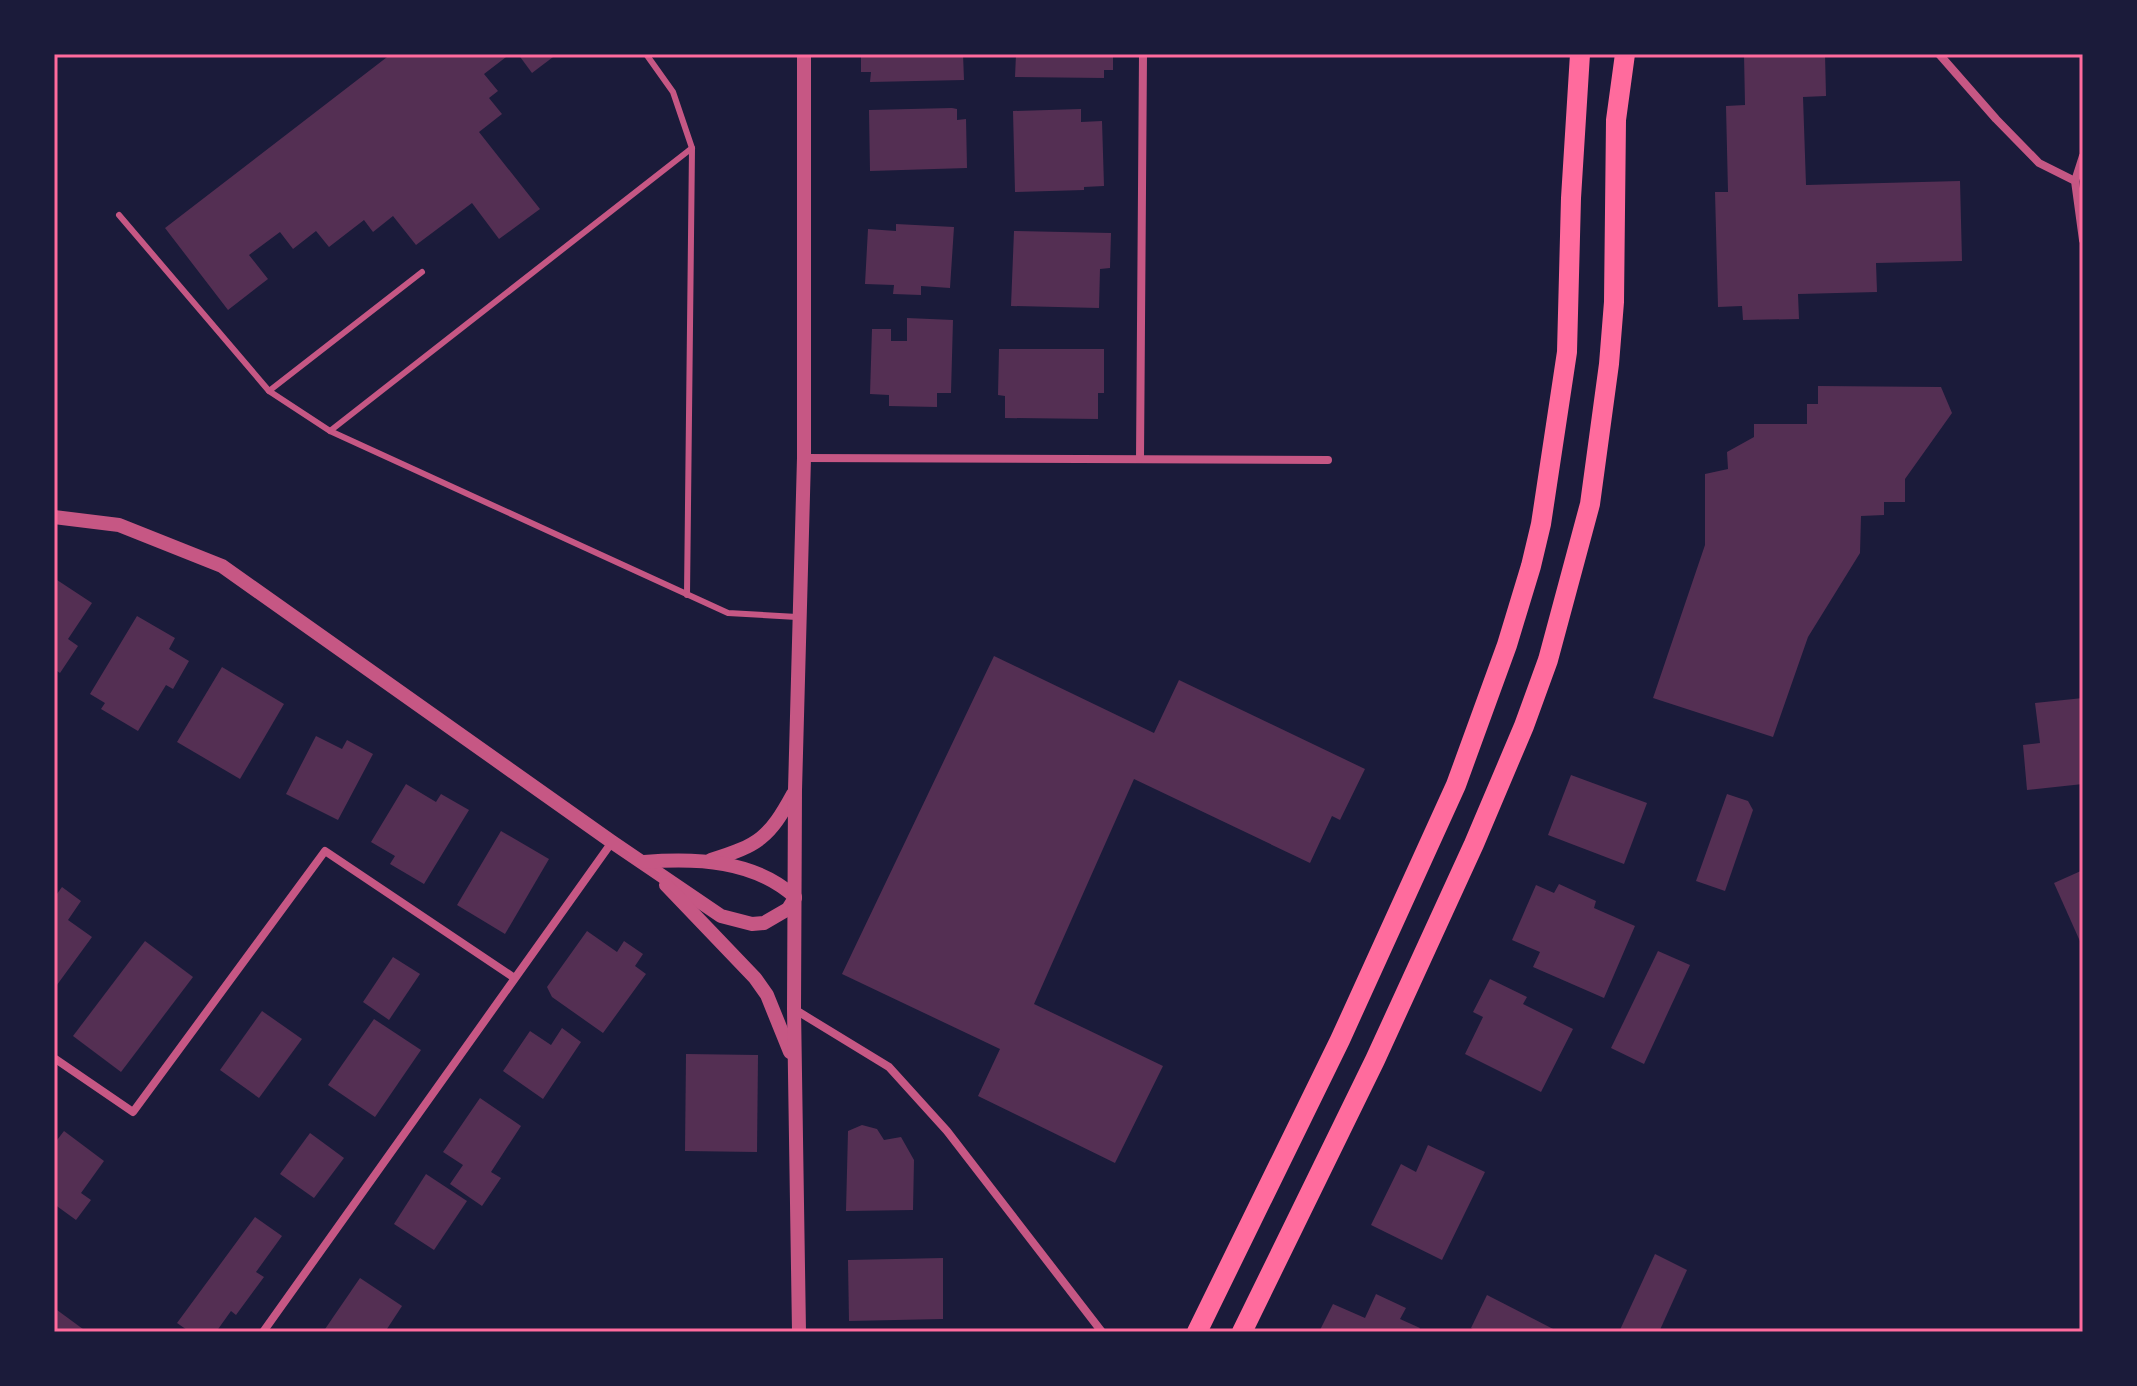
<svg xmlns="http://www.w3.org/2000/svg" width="2137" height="1386" font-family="'Source Sans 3',sans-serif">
<rect width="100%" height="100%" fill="#1b1b3a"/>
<g fill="#542f53">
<polygon points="391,54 510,54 484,74 498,91 489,98 502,114 479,132 540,209 499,239 472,203 416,245 393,216 373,232 364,220 329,247 316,231 293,249 280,232 249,255 268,279 228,310 165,228"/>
<polygon points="518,54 557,54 532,73"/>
<polygon points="861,54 963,54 964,80 870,82 871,72 861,72"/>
<polygon points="1016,54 1113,54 1113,70 1104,70 1104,78 1015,77"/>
<polygon points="1744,54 1825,54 1826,96 1803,97 1806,185 1960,181 1962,261 1876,263 1877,292 1798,294 1799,319 1743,320 1742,306 1718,307 1715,192 1728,192 1726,106 1745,105"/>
<polygon points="952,108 957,109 957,120 966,119 967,168 870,171 869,110"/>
<polygon points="1081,109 1081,122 1102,121 1104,186 1084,187 1084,190 1015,192 1013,111"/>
<polygon points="896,224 954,227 950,288 921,286 921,295 893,294 894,285 865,284 868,229 896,231"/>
<polygon points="1014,231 1111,233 1110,268 1100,269 1099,308 1011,306"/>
<polygon points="907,318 953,320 951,393 937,393 937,407 889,406 889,395 870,394 872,329 891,329 891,341 907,341"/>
<polygon points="999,349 1104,349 1104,393 1098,393 1098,419 1005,418 1005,396 998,395"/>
<polygon points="1818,386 1941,387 1952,413 1905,479 1905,502 1884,502 1884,515 1861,516 1860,553 1808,637 1773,737 1653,698 1705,545 1705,474 1728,469 1727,452 1754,437 1754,424 1807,424 1807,404 1818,404"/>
<polygon points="54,578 92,603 68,639 78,646 60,673 54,669"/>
<polygon points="137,616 175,638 169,649 189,661 173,689 166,685 138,731 101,709 105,703 90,694"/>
<polygon points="994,656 1154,733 1179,680 1365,769 1340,820 1332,816 1310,863 1134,779 1034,1004 1163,1066 1115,1163 978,1096 1000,1049 842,974"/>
<polygon points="222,667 284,704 240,779 177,742"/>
<polygon points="2083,698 2083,784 2027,790 2023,745 2040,743 2035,703"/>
<polygon points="316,736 342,749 347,740 373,754 338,820 286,794"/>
<polygon points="1571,775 1647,803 1624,864 1548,835"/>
<polygon points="406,784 436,802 441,794 469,810 424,884 390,864 395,856 371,842"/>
<polygon points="1727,794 1748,801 1753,810 1725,891 1696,881"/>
<polygon points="501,831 549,859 505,934 457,905"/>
<polygon points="2083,870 2083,948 2054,883"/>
<polygon points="1559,884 1596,901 1594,908 1635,926 1604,998 1533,967 1540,952 1512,940 1536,885 1554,893"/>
<polygon points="62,887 81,901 68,920 92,937 54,989 54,898"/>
<polygon points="587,931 617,952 624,941 643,954 635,966 646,974 603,1033 552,997 547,987"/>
<polygon points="145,941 193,977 121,1072 73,1036"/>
<polygon points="1658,951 1690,965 1644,1064 1611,1048"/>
<polygon points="393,957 420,974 389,1020 363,1002"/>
<polygon points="1490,979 1527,997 1523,1004 1573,1029 1541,1092 1465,1054 1483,1017 1473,1012"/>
<polygon points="262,1011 302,1039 259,1098 220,1070"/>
<polygon points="374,1019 421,1050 375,1117 328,1085"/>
<polygon points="562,1028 581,1042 543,1099 503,1071 530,1031 551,1045"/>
<polygon points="686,1054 758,1055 757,1152 685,1151"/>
<polygon points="480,1098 521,1126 491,1172 501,1178 482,1206 450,1184 463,1165 443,1152"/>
<polygon points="862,1125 877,1129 884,1140 901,1137 914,1160 913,1210 846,1211 848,1131"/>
<polygon points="64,1131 104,1161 81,1193 91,1200 76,1220 54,1204 54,1144"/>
<polygon points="310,1133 344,1158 314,1198 280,1174"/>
<polygon points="1428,1145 1485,1172 1442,1260 1371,1225 1401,1164 1416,1172"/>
<polygon points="426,1174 467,1201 434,1250 394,1224"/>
<polygon points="255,1217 282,1236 256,1272 264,1277 236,1315 231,1311 216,1332 190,1332 177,1323"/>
<polygon points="1655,1254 1687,1270 1659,1332 1619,1332"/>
<polygon points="943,1258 943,1319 849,1321 848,1260"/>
<polygon points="360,1278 402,1306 385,1332 323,1332"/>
<polygon points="1376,1294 1406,1308 1400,1319 1420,1328 1418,1332 1319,1332 1333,1304 1365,1318"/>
<polygon points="1487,1295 1559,1332 1478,1332 1471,1328"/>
<polygon points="57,1310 87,1332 54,1332 54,1313"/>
</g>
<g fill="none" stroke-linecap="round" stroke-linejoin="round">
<g stroke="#c65784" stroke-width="6">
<polyline points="646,54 673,92 692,148 687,595"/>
<polyline points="119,215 269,391 330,431 728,613 797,617"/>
<polyline points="269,391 422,272"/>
<polyline points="330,431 692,148"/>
</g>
<g stroke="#c65784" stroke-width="8">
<polyline points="1939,54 1996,119 2039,163 2075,181 2083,240"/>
<polyline points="2075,181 2083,156"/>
<polyline points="804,458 1328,460"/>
<polyline points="1140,459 1143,54"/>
<polyline points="794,1009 889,1067 947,1131 1102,1332"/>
<polyline points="54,1058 133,1112 325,851 513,977"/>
<polyline points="263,1332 612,842"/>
</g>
<g stroke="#c65784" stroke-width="14">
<polyline points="54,517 119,525 222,566 612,842 721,916 752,924 764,923 788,909 795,898"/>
<path d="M711,860C759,845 769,838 793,794"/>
<path d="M644,862C697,858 754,860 795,897"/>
<polyline points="666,885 755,978 767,995 790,1052"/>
<polyline points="799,1332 794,1009 795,790 804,458 804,54"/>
</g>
<g stroke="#ff6b9d" stroke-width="20">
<polyline points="1197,1332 1340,1040 1456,785 1507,645 1531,566 1541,524 1567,352 1571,198 1580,54"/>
<polyline points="1242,1332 1375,1060 1474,844 1524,726 1548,660 1590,504 1609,364 1614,302 1616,120 1625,54"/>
</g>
</g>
<rect width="2137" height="1386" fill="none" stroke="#1b1b3a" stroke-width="112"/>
<rect x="56" y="56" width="2025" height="1274" fill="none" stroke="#ff6b9d" stroke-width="3"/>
</svg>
